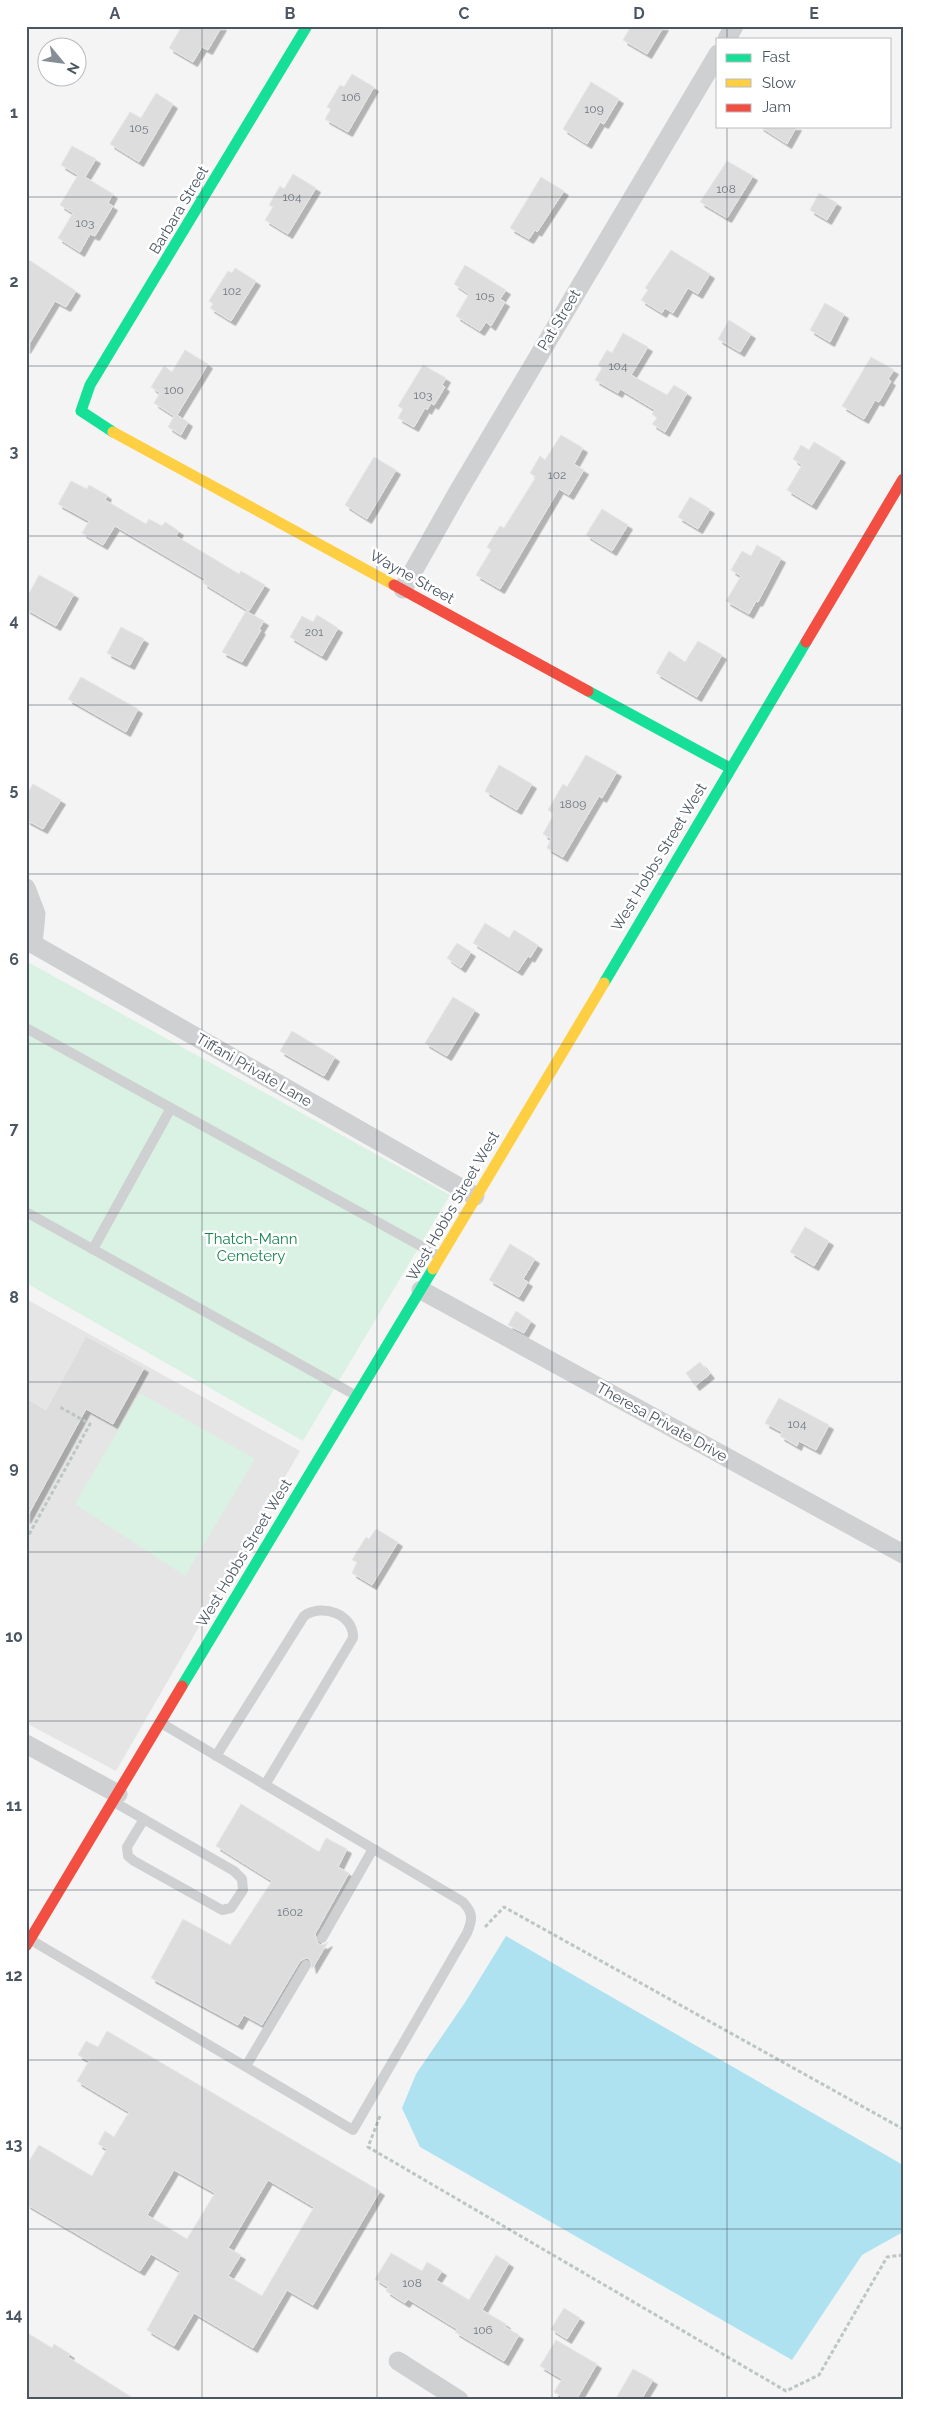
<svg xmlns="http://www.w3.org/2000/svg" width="929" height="2426" font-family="Raleway,sans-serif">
<defs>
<filter id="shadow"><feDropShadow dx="4.5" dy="4.5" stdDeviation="0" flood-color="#0004"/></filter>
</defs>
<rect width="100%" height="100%" fill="#f4f4f4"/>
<polygon fill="#e6e5e6" points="26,1299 300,1451 116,1771 26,1723"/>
<g fill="#d9f2e3">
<polygon points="26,961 450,1195 303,1441 26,1283"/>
<polygon points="140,1393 255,1459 185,1576 75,1504"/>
</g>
<polygon fill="#aee2f0" points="506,1936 903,2165 903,2232 862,2255 792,2360 420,2147 402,2108 416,2074 466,2001"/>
<g fill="#ddddde" stroke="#e5e6e7" fill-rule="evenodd" filter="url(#shadow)">
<polygon points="182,26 222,26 208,50 202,47 193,62 169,48"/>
<polygon points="631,26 664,26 647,54 623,40"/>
<polygon points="352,74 374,87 348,132 325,119 331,109 327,107 340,85 344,87"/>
<polygon points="591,82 619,99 604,124 600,122 587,144 563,129"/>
<polygon points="156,93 173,104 139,162 110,144 130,112 141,118"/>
<polygon points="759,126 797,126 787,144"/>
<polygon points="72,146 96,159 85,177 113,194 108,203 113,206 95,236 90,234 80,252 58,238 73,213 60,205 78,175 61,165"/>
<polygon points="727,161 753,176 727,218 700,202"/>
<polygon points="293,174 316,188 288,234 265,220 273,207 269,205 280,186 284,189"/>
<polygon points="541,177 564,191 537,232 535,230 529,239 510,228"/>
<polygon points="819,193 837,203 827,220 810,210"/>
<polygon points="671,250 710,274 698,294 688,288 673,313 665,308 662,313 641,300 648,290 645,288"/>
<polygon points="26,258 76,291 66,307 55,301 26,349"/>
<polygon points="465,265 506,290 500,299 505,302 491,326 486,322 480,331 456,316 469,294 454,284"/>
<polygon points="235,268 256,281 231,321 210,308 213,304 209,301 228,271 232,273"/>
<polygon points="825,303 844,314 830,342 810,330"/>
<polygon points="729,320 751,334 740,352 718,339"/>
<polygon points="623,333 648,347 631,375 667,395 674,385 687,393 665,432 652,424 657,418 652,414 655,410 620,389 618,393 595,380 602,368 598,365 607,350 612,353"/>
<polygon points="185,350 208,364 177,415 188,422 181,435 168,427 174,416 154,403 160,393 151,387 164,366 172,372"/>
<polygon points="871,357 894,370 888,379 891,381 879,402 875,400 864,419 842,406"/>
<polygon points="423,365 446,378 442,385 445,387 434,405 431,403 427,410 425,408 414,427 398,418 403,409 398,406"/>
<polygon points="561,435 583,448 574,464 584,470 569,495 559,489 500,589 476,575 491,550 487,547 500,526 504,528 536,477 530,473 540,456 545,460"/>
<polygon points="814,442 841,458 812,505 787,490 802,465 793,459 801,445 809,450"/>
<polygon points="374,457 396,470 367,519 345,505"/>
<polygon points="71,481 87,489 89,485 107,495 105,500 146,524 149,519 162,526 165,522 179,531 176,536 239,574 241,571 265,585 249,611 203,583 205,579 115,526 103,545 82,533 89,521 58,504"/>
<polygon points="690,497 710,509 698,529 678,517"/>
<polygon points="602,509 628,525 612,551 586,535"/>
<polygon points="757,545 781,558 758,602 756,601 749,614 726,601 741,576 731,570 742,551 751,556"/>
<polygon points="39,575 74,594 56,626 26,609 26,599"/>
<polygon points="246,611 264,621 259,629 261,630 242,662 222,652"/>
<polygon points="317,615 338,628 322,656 290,637 302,616 313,622"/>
<polygon points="121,627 144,639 130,665 107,653"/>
<polygon points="698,641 722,655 697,697 656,673 669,651 685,662"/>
<polygon points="81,677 138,709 126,732 68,699"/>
<polygon points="586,755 617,772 602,798 599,796 563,857 547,848 551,839 543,834 554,814 548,810 563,784 567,787"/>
<polygon points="499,765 532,784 517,810 485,791"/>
<polygon points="33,784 61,800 43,829 26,820 26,796"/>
<polygon points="485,923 509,938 514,930 538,945 530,958 528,956 518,971 473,943"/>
<polygon points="457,943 471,952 461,968 447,958"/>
<polygon points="453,997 475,1010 447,1056 425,1043"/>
<polygon points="292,1031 335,1057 324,1076 280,1051"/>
<polygon points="805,1227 829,1241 814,1266 790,1252"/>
<polygon points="510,1244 535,1259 523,1279 528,1282 519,1297 489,1280"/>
<polygon points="516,1311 531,1321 524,1333 508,1325"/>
<polygon points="86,1336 144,1368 113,1424 86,1409 26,1519 26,1398 46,1410"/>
<polygon points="700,1362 710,1374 695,1386 686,1373"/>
<polygon points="779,1398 829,1425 816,1450 799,1441 797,1446 780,1436 782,1432 765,1423"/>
<polygon points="376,1529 398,1542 372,1585 352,1573 357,1562 352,1560 366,1537 369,1539"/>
<polygon points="241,1804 319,1852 326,1838 347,1849 338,1867 349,1873 315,1934 318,1944 323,1945 328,1942 312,1969 310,1959 306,1958 300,1961 262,2025 244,2015 238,2025 151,1978 183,1919 230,1945 272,1881 216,1846"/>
<path d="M107,2031L380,2191L313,2305L287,2290L253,2348L194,2313L174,2346L147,2330L180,2271L151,2254L140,2271L26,2204V2166L39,2145L92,2176L107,2149L98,2144L105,2131L114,2137L129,2112L77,2081L89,2061L78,2055L86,2041L98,2047ZM174,2170L215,2193L187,2239L147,2215ZM268,2180L314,2207L262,2296L228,2276L241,2255L228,2248Z"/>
<polygon points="391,2253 422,2271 427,2262 442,2271 436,2280 469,2300 496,2255 509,2263 482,2310 506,2324 505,2327 519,2335 504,2361 455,2332 457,2329 408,2299 405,2303 386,2291 388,2287 375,2279"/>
<polygon points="564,2308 580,2318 567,2339 551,2329"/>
<polygon points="26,2332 52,2348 54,2344 70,2354 68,2357 136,2400 26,2400"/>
<polygon points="556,2340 597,2364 576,2400 568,2400 554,2392 562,2379 540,2366"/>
<polygon points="633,2369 653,2380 641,2400 615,2400"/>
</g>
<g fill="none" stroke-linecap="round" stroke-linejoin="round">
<g stroke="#bcc7c4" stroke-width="3" stroke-dasharray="4 2.5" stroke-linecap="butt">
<polyline points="26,1540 90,1424 60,1407"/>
<polyline points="485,1927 504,1907 903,2129"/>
<polyline points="380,2116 368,2147 786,2391 819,2375 887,2257 903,2255"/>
</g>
<g stroke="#ced0d2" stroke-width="10">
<polyline points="26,1028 439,1256"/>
<polyline points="26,1212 355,1395"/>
<polyline points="93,1249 171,1108"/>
<path d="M216,1756L304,1616C322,1603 354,1614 353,1638L265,1785"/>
<polyline points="114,1802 234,1871 242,1879 243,1890 231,1908 222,1910 134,1861 128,1856 127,1847 144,1819"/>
<polyline points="322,1938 373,1849"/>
<path d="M31,1940L353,2130L467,1933C473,1919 473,1913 463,1902L161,1723"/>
<polyline points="246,2066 306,1965"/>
</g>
<g stroke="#ced0d2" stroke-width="19">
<polyline points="727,39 734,26"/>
<polyline points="403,589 459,490 718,54"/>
<polyline points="26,888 36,914 33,944 26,940"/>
<polyline points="33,944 475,1196"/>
<polyline points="421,1290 903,1554"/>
<polyline points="26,1744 118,1794"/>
<polyline points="398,2361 459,2400"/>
</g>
<g stroke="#16e098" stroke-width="11">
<polyline points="113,432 81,411 90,385 307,26"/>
<polyline points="588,691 730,768"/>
<polyline points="604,983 806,642"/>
<polyline points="182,1686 433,1269"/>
</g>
<g stroke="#ffcf43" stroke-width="11">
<polyline points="113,432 394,585"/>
<polyline points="433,1269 604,983"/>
</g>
<g stroke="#f24e42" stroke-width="11">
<polyline points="394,585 588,691"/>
<polyline points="806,642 903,479"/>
<polyline points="26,1946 182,1686"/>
</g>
</g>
<path fill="none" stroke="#4a5661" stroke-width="1" stroke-opacity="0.55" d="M202,26V2400M377,26V2400M552,26V2400M727,26V39M727,126V2400M26,197H903M26,366H903M26,536H903M26,705H903M26,874H903M26,1044H903M26,1213H903M26,1382H903M26,1552H903M26,1721H903M26,1890H903M26,2060H903M26,2229H903"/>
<g text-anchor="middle" stroke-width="5" stroke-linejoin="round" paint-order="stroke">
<g font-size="12" fill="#707881">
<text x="351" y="101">106</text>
<text x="594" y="113">109</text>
<text x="139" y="132">105</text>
<text x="726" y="193">108</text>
<text x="292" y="201">104</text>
<text x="85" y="227">103</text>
<text x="232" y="295">102</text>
<text x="485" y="300">105</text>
<text x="618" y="370">104</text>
<text x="174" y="394">100</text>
<text x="423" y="399">103</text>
<text x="557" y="479">102</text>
<text x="314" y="636">201</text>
<text x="573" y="808">1809</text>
<text x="797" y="1428">104</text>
<text x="290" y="1916">1602</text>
<text x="412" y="2287">108</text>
<text x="483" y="2334">106</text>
</g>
<g font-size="15" fill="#4a5661" stroke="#fff">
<text transform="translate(179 210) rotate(-59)" y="5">Barbara Street</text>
<text transform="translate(559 320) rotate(-59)" y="5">Pat Street</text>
<text transform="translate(412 577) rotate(29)" y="5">Wayne Street</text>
<text transform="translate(659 857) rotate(-59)" y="5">West Hobbs Street West</text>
<text transform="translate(254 1070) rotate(30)" y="5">Tiffani Private Lane</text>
<text transform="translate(453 1206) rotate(-60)" y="5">West Hobbs Street West</text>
<text transform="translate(662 1422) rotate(29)" y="5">Theresa Private Drive</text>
<text transform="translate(244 1553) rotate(-59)" y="5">West Hobbs Street West</text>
</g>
<g font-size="15" fill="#17864f" stroke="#fff">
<text x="251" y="1244">Thatch-Mann<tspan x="251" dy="17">Cemetery</tspan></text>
</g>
</g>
<rect width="929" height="2426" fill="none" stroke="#ffffff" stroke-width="55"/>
<rect x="716" y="38" width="175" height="90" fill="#ffffff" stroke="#b7bbc0"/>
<rect x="726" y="54" width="25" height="8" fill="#16e098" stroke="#b7bbc0"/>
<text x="762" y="62" font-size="15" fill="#4a5661">Fast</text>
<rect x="726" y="79" width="25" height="8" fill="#ffcf43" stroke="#b7bbc0"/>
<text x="762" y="88" font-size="15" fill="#4a5661">Slow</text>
<rect x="726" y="104" width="25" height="8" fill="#f24e42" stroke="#b7bbc0"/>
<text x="762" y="112" font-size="15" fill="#4a5661">Jam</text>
<g transform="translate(62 62) rotate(119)"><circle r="24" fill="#ffffff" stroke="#b7bbc0"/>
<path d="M0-4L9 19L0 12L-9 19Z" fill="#868d94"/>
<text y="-8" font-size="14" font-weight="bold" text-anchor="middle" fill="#4a5661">N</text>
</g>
<rect x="28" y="28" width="874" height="2370" fill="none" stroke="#4a5661" stroke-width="2"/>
<g font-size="16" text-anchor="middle" font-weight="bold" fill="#4a5661">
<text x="115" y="19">A</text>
<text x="290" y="19">B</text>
<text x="464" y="19">C</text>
<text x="639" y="19">D</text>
<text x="814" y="19">E</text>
<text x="14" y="118">1</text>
<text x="14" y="287">2</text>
<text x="14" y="457">3</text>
<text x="14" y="626">4</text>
<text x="14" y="795">5</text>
<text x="14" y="965">6</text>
<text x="14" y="1134">7</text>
<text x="14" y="1303">8</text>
<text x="14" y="1473">9</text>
<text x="14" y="1642">10</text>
<text x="14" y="1811">11</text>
<text x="14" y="1981">12</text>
<text x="14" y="2150">13</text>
<text x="14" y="2320">14</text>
</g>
</svg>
